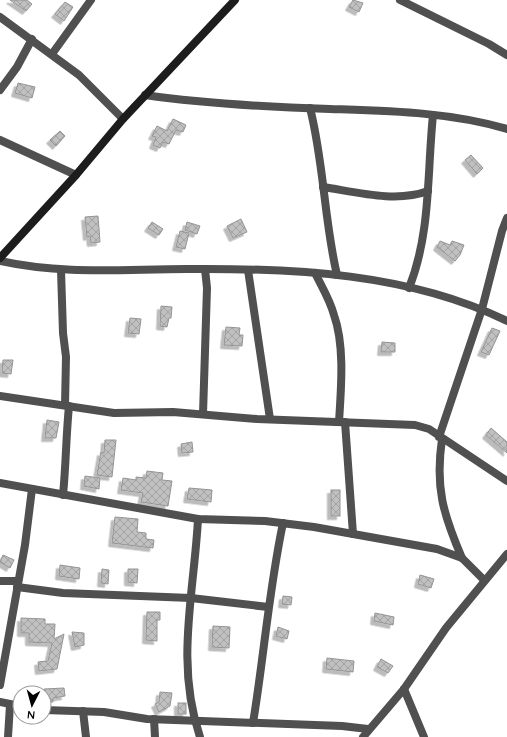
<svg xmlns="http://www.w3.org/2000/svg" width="507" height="737" font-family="Quicksand,sans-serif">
<defs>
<pattern id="building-cross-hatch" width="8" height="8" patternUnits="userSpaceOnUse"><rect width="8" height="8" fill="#c0c0c0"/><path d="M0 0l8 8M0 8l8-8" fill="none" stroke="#a3a3a3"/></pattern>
<filter id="shadow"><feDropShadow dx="-3.5" dy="3.5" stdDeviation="0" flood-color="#0004"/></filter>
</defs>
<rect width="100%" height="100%" fill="#fff"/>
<g fill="url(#building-cross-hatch)" stroke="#949494" filter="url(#shadow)">
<polygon points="10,0 27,0 32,4 26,11"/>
<polygon points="353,0 363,3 359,12 349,7"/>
<polygon points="65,2 73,7 64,21 55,14"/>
<polygon points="18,83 35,87 32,98 15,93"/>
<polygon points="173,119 186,125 183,132 176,130 169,144 163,142 160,148 153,145 156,137 152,136 157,126 167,131"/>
<polygon points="60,131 65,136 56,146 50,140"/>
<polygon points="471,155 483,168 477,174 465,160"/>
<polygon points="98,216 100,242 91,243 90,236 87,237 85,217"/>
<polygon points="241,219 247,232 233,238 227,226"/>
<polygon points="152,222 163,229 159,235 148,228"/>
<polygon points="187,222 200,226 197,234 185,230"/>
<polygon points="180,231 189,233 185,249 176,247"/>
<polygon points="440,241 450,245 452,241 464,245 460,255 455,261 437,247"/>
<polygon points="161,306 172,307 171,318 169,318 167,327 160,326"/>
<polygon points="130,318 141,319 139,334 128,333"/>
<polygon points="226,327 240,328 239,335 243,335 242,346 224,345"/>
<polygon points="492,328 500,331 489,355 481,352"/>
<polygon points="382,342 395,343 395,352 381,352"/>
<polygon points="3,360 13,360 11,374 2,373"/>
<polygon points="47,420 59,422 56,438 45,438"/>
<polygon points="491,428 507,442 507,453 486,435"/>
<polygon points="105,440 116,440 112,477 97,475 101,452 104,453"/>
<polygon points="192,442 193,452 182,453 181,444"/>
<polygon points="147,471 163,473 162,480 172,481 168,506 141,502 143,493 121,490 123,478 136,480 136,477 146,478"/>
<polygon points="85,476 100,478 99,489 84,486"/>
<polygon points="189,488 212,490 211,502 187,499"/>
<rect x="331" y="490" width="9" height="26"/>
<polygon points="115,517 138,519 137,532 146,533 146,539 154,540 153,548 112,543"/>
<polygon points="3,555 14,560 10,568 0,562"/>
<polygon points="60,565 80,568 79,579 59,576"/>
<polygon points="102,569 109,570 108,584 101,583"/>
<polygon points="128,569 138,569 137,583 128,582"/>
<polygon points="420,575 434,579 431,588 418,584"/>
<polygon points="283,596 292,597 291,605 282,604"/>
<polygon points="147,612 160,612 160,620 157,620 157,641 146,640"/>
<polygon points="375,613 394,617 393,625 374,621"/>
<polygon points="21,618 45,619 45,624 55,624 54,639 64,634 57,669 39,671 38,662 48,661 52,643 29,642 29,633 21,633"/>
<polygon points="213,626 230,627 229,648 212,647"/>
<polygon points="278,627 289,631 287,639 276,636"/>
<polygon points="72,632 84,633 84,645 75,647"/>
<polygon points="327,658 354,661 353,672 326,669"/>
<polygon points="381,659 393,666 388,673 377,667"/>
<polygon points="64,688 65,696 53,698 53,702 44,702 44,689"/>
<polygon points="160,692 172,693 170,706 159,712 155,704 159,702"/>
<rect x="178" y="703" width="8" height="11"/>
</g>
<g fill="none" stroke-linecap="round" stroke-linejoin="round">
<g stroke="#505050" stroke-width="8">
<polyline points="400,0 489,44 507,55"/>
<polyline points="0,17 79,75 123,119"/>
<polyline points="52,54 91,0"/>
<polyline points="0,90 17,67 32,39"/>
<path d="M145,95C207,104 268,107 330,109C389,111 450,112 507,129"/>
<path d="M310,108C324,163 324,220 337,275"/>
<polyline points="0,140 76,175"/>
<path d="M323,187C356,192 396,203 428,191"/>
<path d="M0,261C63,275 123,269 187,269C294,268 409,273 507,321"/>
<polyline points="61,270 63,333 66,357 65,405"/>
<polyline points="248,270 270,419"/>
<path d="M315,273C322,287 330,300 334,315C345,346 341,389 339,422"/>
<path d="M409,288C431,233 427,173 433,115"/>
<polyline points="0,396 114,413 173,412 257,419 415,425 429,429 507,481"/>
<polyline points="203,414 207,288 205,269"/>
<polyline points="345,422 353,534"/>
<polyline points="439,437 482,309 502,231 507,218"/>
<path d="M442,439C435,487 443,514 462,558"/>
<polyline points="0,483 198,519 265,521 314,527 437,549 462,558 484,580"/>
<path d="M63,495C66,465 66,436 69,406"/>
<path d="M198,519C194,594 175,663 200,737"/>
<polyline points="0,581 18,581"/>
<polyline points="17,587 63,593 191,598 268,607"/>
<polyline points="0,685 25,545 32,489"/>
<polyline points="404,689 424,737"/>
<polyline points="0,702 20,706"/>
<polyline points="44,710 104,712 147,719 342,726 368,729"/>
<polyline points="83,711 86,737"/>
<polyline points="154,719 155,737"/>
<path d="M253,723C264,656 269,589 283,523"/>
<polyline points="8,737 10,705"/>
<polyline points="363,737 404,689 446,628 507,554"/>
</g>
<polyline stroke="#1d1d1d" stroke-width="8" points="0,258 76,175 123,119 235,0"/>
</g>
<g transform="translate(32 705) rotate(186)"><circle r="19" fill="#ffffff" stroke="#999999"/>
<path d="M0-3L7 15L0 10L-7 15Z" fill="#000000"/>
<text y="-6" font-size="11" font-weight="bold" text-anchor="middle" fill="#000000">N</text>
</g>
</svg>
